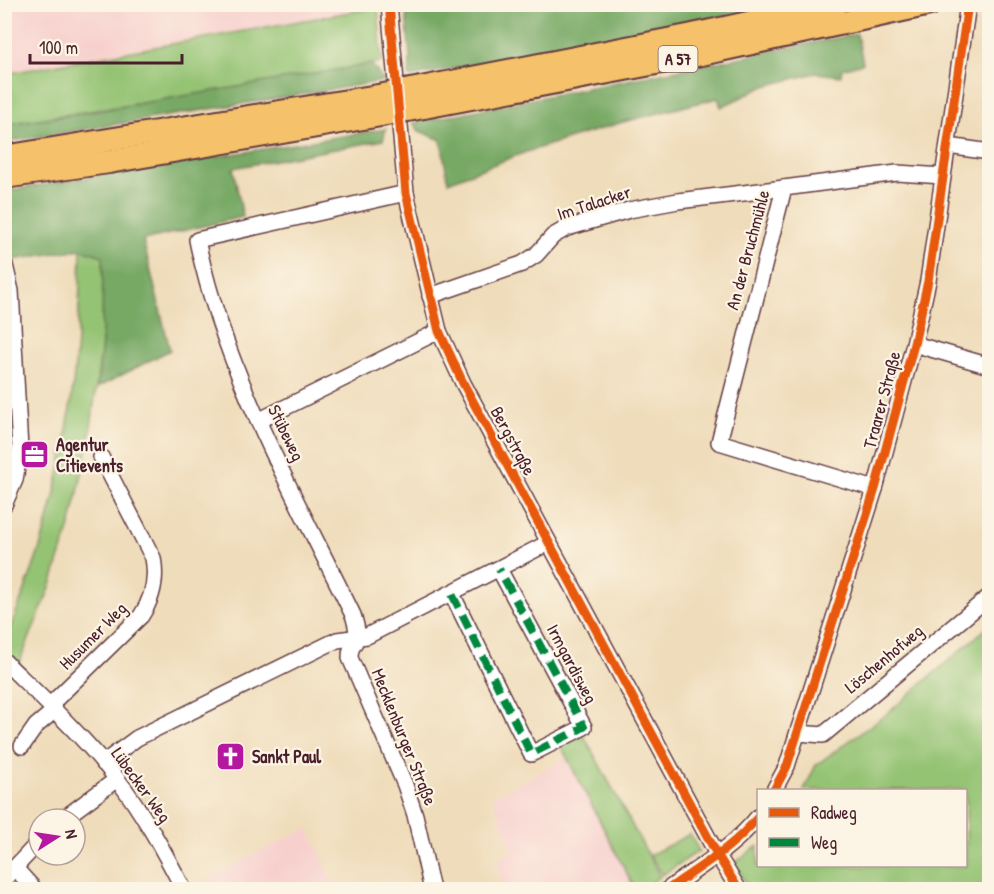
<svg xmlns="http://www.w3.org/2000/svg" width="994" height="894" font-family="'Patrick Hand',sans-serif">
<rect width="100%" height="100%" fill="#fcf5e5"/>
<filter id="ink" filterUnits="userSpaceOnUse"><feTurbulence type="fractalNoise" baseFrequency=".0167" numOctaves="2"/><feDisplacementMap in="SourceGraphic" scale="12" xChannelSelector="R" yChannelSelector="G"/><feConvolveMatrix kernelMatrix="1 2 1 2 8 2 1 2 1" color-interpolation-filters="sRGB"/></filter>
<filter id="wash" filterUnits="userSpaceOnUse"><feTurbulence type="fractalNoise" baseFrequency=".008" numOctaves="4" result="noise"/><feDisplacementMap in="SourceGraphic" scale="24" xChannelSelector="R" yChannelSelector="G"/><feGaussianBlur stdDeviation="1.35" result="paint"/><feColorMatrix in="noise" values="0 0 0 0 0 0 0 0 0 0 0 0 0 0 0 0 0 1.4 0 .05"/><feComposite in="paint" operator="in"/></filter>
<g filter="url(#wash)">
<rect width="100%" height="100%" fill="#efdcba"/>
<g fill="#f7d0ce">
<polygon points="5,4 379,4 379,5 5,72"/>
<polygon points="566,758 635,889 503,889 497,860 513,851 492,798"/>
<polygon points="308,828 336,889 191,890 189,887"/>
</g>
<g fill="#94c373" stroke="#6f714f" stroke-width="1.5">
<polygon points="378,7 382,62 220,91 5,124 5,74"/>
<path d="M81,249L103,256L102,343L89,442L71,523L50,588L19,663L5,653L4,643C17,610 31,577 41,544C71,448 79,348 81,249Z"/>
<polygon points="989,626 989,889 750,889 733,864 758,846 758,866 966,866 966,790 804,790 816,765 888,713"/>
<polygon points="583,734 660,877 641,889 635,889 561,746"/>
<polygon points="690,834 699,851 662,875 650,855"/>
</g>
<g fill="#77a965" stroke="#606448" stroke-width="1.5">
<polygon points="405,5 405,4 775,5 673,26 409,77 410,57"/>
<polygon points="857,34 863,63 842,69 841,76 816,73 765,86 721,107 718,98 623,122 526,152 448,182 441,140 419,131 413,123"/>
<polygon points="371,64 384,81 5,142 5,124 72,115"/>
<polygon points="386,129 383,140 233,168 243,217 143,240 170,350 97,388 102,343 103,256 81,249 5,261 5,191"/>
</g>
</g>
<g filter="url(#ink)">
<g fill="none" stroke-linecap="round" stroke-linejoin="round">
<defs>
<g id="minor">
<polyline points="389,4 406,193 439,331 463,383 718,856 739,890"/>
<polyline points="948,146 990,152"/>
<path d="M406,193L197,240C225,374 294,494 353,615C356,624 359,634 355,642C351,649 350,650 350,658L405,785L415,815L432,890"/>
<polyline points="430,296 522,264 536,255 553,236 567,228 629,210 678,201 784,188"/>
<polyline points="914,344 990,366"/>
<polyline points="258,421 439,331"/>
<polyline points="875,489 719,442 784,188 897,173 943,176"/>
<polyline points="4,505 15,480 20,449 11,291 5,265"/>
<polyline points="452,594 531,754 584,727 499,569"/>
<path d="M4,661C43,699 83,736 117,779C143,812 164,852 184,890"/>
<path d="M50,705L141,616C153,598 157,579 153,558L101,457"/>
<polyline points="798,733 823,735 990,596"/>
<polyline points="22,746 36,726 55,710"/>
<polyline points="103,763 137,738 337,640 367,636 548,543"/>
<polyline points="774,790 787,766 875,489 914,344 928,281 968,4"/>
<polyline points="63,819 117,779"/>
<polyline points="15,868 35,890"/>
<polyline points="4,879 39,842"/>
<path d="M667,890C699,867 733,848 758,817"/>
</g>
<g id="highway">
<polyline points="421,88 688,36 836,4"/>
<polyline points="424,107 688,57 930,4"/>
<polyline points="4,157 378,96"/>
<polyline points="4,177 109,162 381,115"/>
</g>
</defs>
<use href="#minor" stroke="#633b40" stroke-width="18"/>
<use href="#highway" stroke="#633b40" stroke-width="26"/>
<use href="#minor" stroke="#fff" stroke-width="15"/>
<use href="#highway" stroke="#f5c16b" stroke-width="22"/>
<defs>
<g id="highway-bridge">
<polyline points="378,96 421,88"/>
<polyline points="381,115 424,107"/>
</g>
</defs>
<use href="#highway-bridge" stroke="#633b40" stroke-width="26" stroke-linecap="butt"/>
<use href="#highway-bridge" stroke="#f5c16b" stroke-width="22"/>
<polyline stroke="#00873e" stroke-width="8" stroke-dasharray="15 8" stroke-linecap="butt" points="452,594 531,754 584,727 499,569"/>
<defs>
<g id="cycleway">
<polyline points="389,4 406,193 439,331 463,383 718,856 739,890"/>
<polyline points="774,790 787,766 875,489 914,344 928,281 968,4"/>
<path d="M667,890C699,867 733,848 758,817"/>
</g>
</defs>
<use href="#cycleway" stroke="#fcf5e5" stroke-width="13"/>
<use href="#cycleway" stroke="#e8590c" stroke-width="9"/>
</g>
</g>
<defs>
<symbol id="office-square" viewBox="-11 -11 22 22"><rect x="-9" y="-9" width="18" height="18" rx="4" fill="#b5179e" stroke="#fcf5e5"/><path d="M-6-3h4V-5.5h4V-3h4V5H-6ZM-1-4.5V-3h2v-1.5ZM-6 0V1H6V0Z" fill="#fff"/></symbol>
<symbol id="church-square" viewBox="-11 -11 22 22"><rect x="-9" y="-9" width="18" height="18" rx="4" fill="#b5179e" stroke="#fcf5e5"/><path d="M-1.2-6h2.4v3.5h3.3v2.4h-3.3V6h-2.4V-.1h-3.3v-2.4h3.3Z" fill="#fff"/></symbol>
</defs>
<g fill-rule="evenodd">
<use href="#office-square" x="18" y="438" width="33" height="33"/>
<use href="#church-square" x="214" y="740" width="33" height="33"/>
</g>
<g text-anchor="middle" stroke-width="4.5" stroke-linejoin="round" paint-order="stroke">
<rect fill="#fcf5e5" stroke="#7f5f63" stroke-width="1.5" x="658.5" y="46" width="39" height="26" rx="4.5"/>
<g font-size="16" font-weight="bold" fill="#4a1f2b">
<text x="678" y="65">A 57</text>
</g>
<g font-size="18" fill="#4a1f2b" stroke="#fcf5e5">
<text transform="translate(594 203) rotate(-18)" y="6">Im Talacker</text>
<text transform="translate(748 250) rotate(-75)" y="6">An der Bruchmühle</text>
<text transform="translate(882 400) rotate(-75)" y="6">Traarer Straße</text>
<text transform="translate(286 433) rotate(64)" y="6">Stübeweg</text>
<text transform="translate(513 441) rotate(62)" y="6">Bergstraße</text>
<text transform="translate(93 636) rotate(-45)" y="6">Husumer Weg</text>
<text transform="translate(884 659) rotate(-40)" y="6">Löschenhofweg</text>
<text transform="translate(572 664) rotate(62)" y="6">Irmgardisweg</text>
<text transform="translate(404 737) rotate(68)" y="6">Mecklenburger Straße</text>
<text transform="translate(141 785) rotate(54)" y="6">Lübecker Weg</text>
</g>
<g font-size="18" font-weight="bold" fill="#4a1f2b" stroke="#fcf5e5" text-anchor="start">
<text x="56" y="451">Agentur<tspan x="56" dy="21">Citievents</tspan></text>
<text x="252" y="763">Sankt Paul</text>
</g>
</g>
<rect width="994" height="894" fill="none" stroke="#fcf5e5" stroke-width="24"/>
<rect x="757" y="789" width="210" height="78" fill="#fcf5e5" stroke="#b59f9b" stroke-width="1.5"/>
<rect x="769" y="808" width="30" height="9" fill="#e8590c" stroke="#b59f9b" stroke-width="1.5"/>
<text x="811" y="819" font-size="18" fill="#4a1f2b">Radweg</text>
<rect x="769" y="838" width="30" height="9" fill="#00873e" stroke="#b59f9b" stroke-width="1.5"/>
<text x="811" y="849" font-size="18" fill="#4a1f2b">Weg</text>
<g transform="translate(57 837) rotate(78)"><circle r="28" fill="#fcf5e5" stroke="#b59f9b" stroke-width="1.5"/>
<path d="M0-4.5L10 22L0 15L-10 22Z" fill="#b5179e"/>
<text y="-9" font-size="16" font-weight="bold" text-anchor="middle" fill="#4a1f2b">N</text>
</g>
<path d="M30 54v9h152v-9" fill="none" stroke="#4a1f2b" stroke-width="3"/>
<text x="39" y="54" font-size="18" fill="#4a1f2b" stroke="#fcf5e5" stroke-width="4.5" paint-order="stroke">100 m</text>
</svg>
